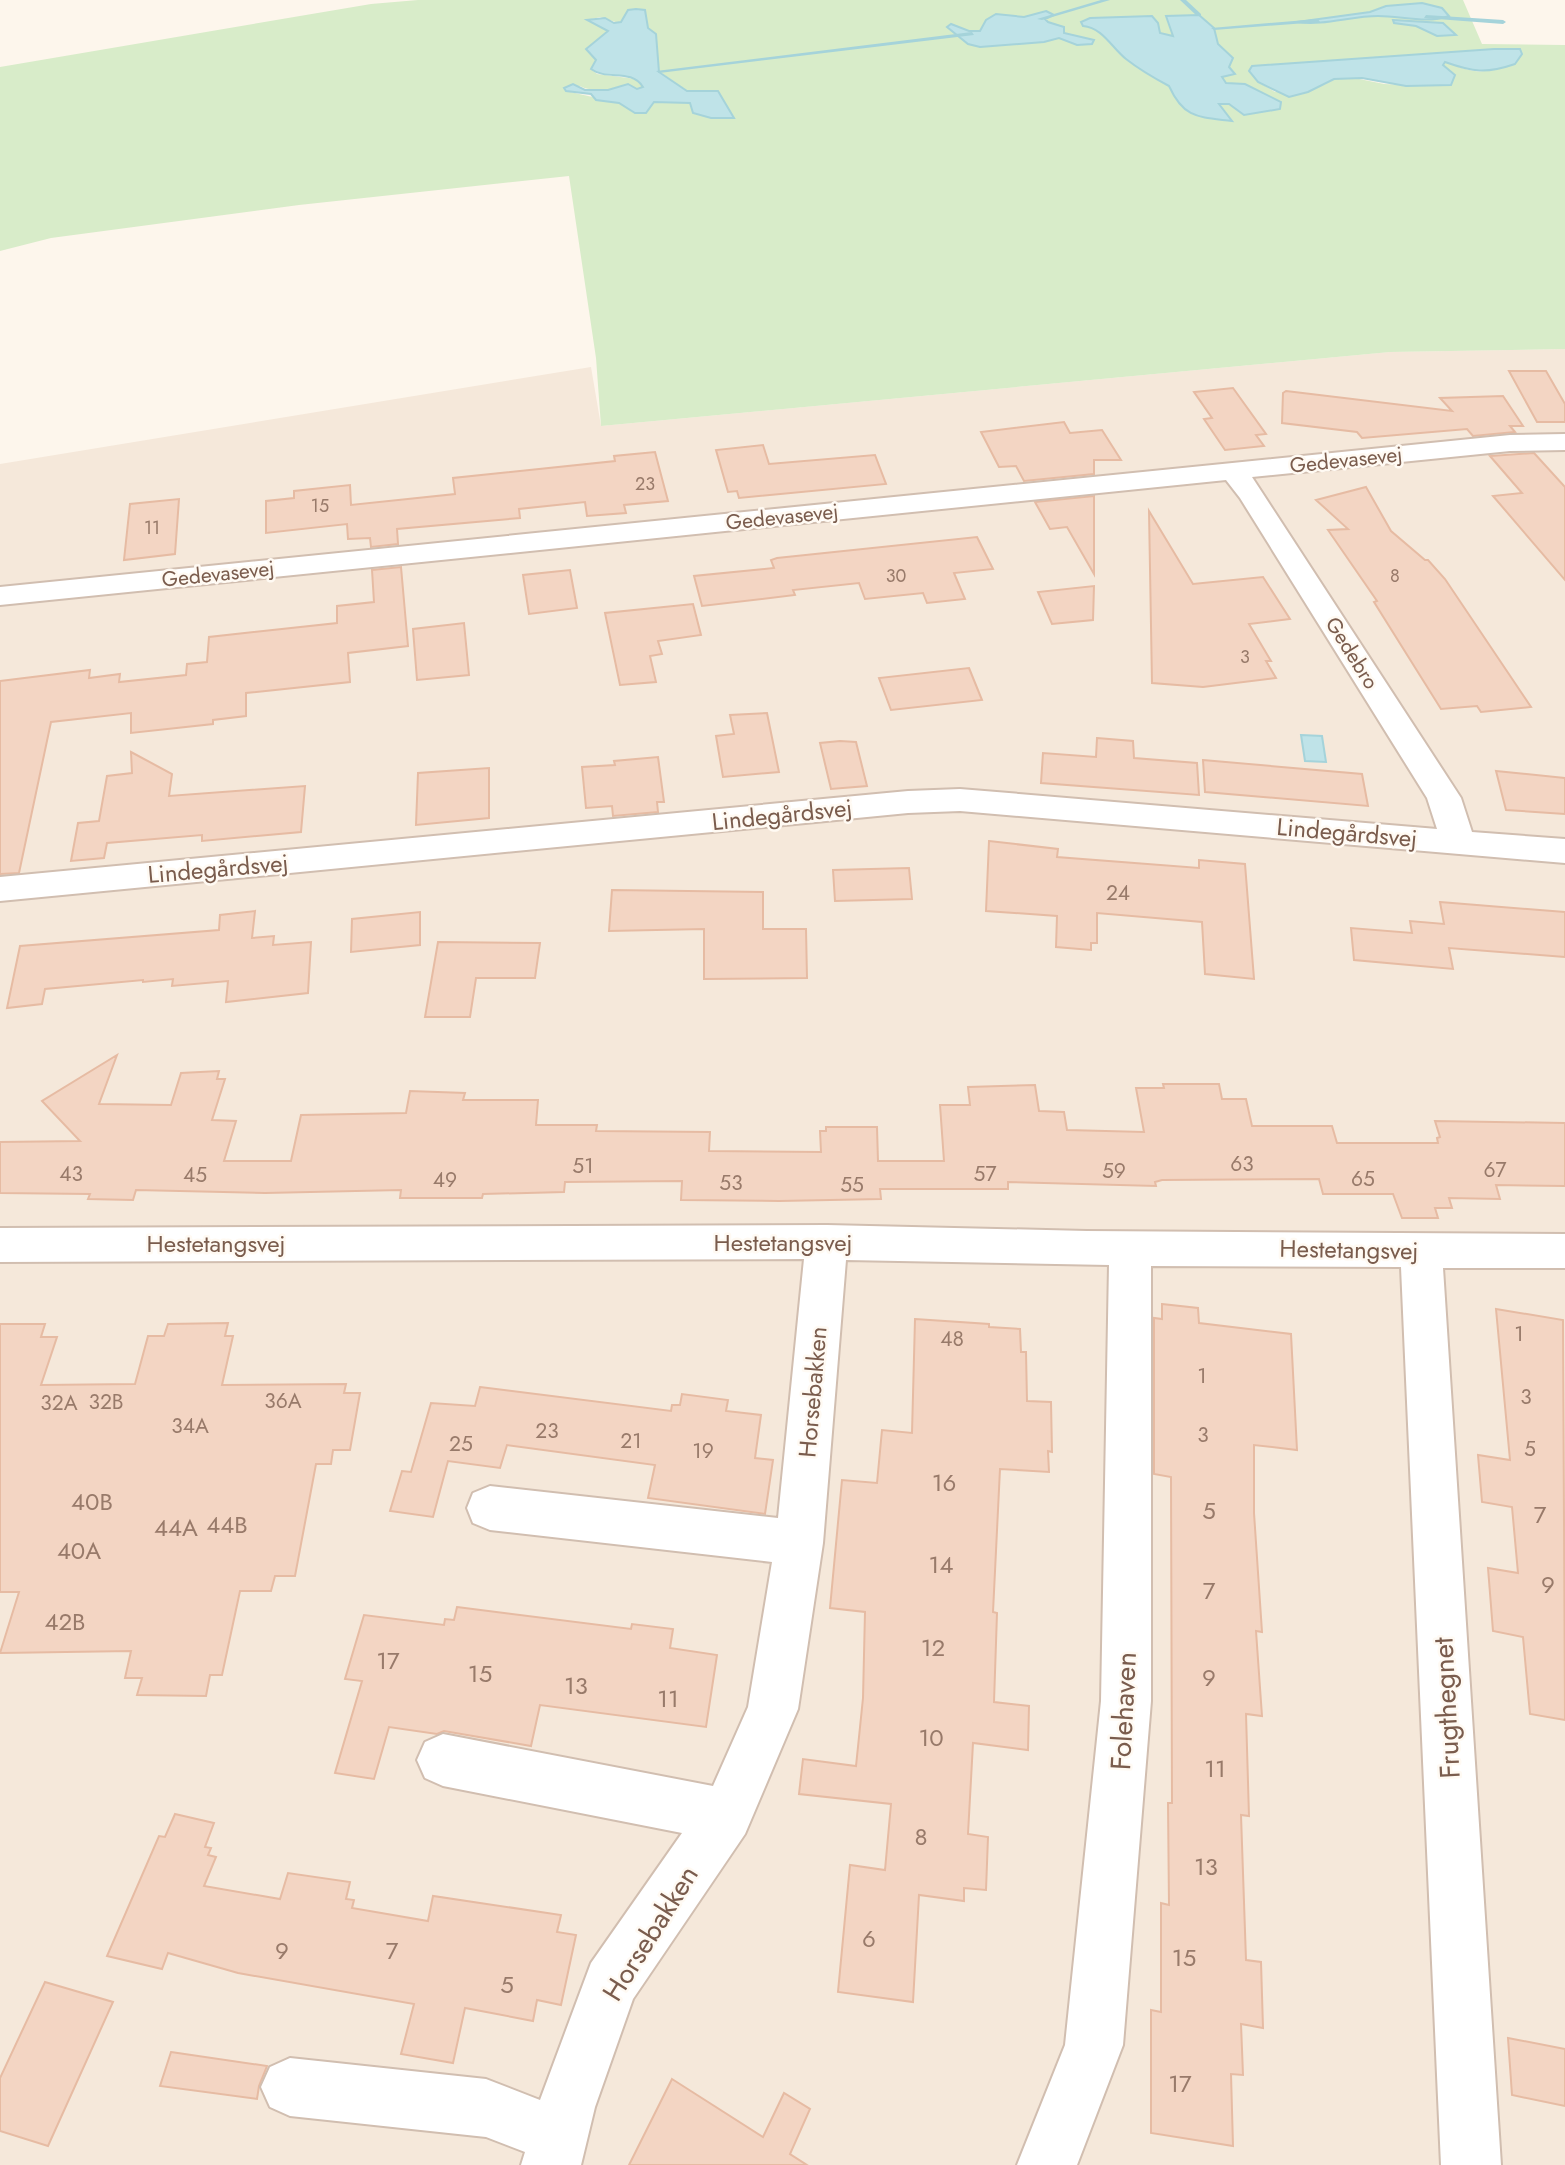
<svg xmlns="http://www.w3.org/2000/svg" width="1565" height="2165" font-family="Jost,sans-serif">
<rect width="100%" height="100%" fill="#fdf6ec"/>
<polygon fill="#f5e8da" points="1565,349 1565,2165 0,2165 0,464 591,367 601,426 1390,352"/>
<path fill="#d8ecc9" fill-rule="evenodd" d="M418,0H1463L1482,44L1565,45V349L1390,352L601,426L596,358L569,176L299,205L51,238L0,251V67L371,4ZM600,17L656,35L659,71L687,91L698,90L734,117L711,118L694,113L690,103H619L566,91L580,86C590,93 631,90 643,87L636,79L597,74L591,69L609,31L588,20ZM1494,49H1520C1488,75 1485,77 1445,62L1427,86L1384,84L1349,77L1334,79L1324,85L1275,92L1258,82L1249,71L1252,66Z"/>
<g fill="#bfe3e8" stroke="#a5d3da" stroke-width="2">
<path d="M1422,3L1442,8L1449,16C1426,24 1402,16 1378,16C1351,16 1324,26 1297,22L1370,12L1386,6Z"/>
<path d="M636,9L645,10L648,28L656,34L659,72L687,91H718L734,118H711L693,113L690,103L654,102L646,113H635L619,103L596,100L591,94L566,91L564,88L573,84L585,90H608L628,84L637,89L643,87C631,68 607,81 591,69L596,60L586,49L608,31L587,20L605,18L614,23L621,22L628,10Z"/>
<polygon points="1046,11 1054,15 1045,19 1048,22 1064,27 1064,33 1094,40 1092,44 1077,45 1059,38 1044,42 980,47 968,44 947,27 951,24 969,31 980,31 986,20 996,14 1024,17"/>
<path d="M1199,15L1214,28L1218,44L1233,58L1229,67L1235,74L1222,77L1226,83L1245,84L1281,102L1280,109L1244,115L1229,104H1219L1232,121C1199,117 1184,119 1169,86C1154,78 1140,70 1126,59C1111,47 1103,28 1083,26L1081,22L1090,18L1152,16L1158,23L1160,33L1173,36L1166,16Z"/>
<polygon points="1393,20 1443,23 1456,35 1437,36 1416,26 1394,23"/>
<path d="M1494,49H1520L1522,54L1515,64C1486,74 1473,72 1445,62L1443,65L1455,75L1451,85L1406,86L1362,78L1334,79L1308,92L1289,97L1258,82L1249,71L1252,66Z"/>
<polygon points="1301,735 1322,736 1326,762 1305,761"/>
</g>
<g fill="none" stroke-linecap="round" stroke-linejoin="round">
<g fill="#a5d3da" fill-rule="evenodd">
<polygon points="1101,0 1110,0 1042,20 1037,19"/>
<polygon points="1180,0 1186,0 1201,14 1201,16 1197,16"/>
<polygon points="1426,15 1503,20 1506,22 1503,24 1424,18"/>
<polygon points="1318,19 1320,22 1214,30 1211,28"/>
<polygon points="972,32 974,35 659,73 656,71"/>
</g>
</g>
<g fill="#f3d5c3" stroke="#e6bba3" stroke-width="2">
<polygon points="1509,371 1546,371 1565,404 1565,422 1537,422"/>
<polygon points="1233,388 1266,434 1256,435 1264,446 1225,450 1204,419 1212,418 1194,392"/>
<polygon points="1286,391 1452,411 1440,398 1503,396 1523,426 1510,426 1515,432 1473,436 1467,429 1362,438 1357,432 1282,423 1283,393"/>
<polygon points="1064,422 1070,433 1102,430 1121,460 1094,460 1094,474 1024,481 1016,466 999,467 981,432"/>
<polygon points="763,445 769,464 875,455 886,484 739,498 737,491 728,492 716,450"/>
<polygon points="655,452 668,501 624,505 626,513 587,516 585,502 519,509 520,518 397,529 398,544 371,547 370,538 348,539 347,524 266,533 266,501 294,498 294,491 350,485 351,505 455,494 453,478 615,461 614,456"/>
<polygon points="1534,453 1565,487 1565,580 1493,496 1522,493 1490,456"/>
<polygon points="1366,487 1391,531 1425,560 1428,560 1445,579 1531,707 1481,712 1477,706 1441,709 1374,602 1377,601 1328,530 1348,529 1316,500"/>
<polygon points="1094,496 1094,574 1067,527 1050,529 1035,502"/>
<polygon points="179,499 175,554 124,560 130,504"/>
<polygon points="1149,511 1193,584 1263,577 1290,619 1249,624 1271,661 1266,661 1276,678 1203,687 1152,683"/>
<polygon points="977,537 993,569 954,573 965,599 927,603 923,593 865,599 859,583 793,590 795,595 702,606 694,576 774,568 771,560 777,558"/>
<polygon points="401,567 408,646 348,653 350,682 246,693 246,716 213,720 213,724 131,733 131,713 51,722 19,873 0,874 0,681 90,670 89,678 120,674 119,682 186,675 187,664 207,662 209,637 337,623 337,606 374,602 372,570"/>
<polygon points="570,570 577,608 529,614 523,575"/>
<polygon points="1094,586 1093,620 1052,624 1038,592"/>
<polygon points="693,604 701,635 658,641 662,654 650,656 656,682 620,685 605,613"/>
<polygon points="464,623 469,675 417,680 413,629"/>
<polygon points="969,668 982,700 891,710 879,678"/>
<polygon points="767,713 779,772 723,777 716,736 734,734 730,715"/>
<polygon points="1097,738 1133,741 1134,758 1197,763 1199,795 1041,783 1043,753 1096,757"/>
<polygon points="840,741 856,742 867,786 831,789 820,743"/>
<polygon points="131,752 172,774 169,796 305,786 301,832 202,841 202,835 107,843 104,858 71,861 78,823 99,821 107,776 132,773"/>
<polygon points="658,757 664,802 657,802 658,812 613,816 612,806 586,808 582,767 615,765 614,761"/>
<polygon points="1203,760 1362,774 1368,806 1205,792"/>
<polygon points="489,768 489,818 416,825 418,773"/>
<polygon points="1496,771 1565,778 1565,814 1506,810"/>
<polygon points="989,841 1058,849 1057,857 1199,868 1199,860 1245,864 1254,979 1205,974 1202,922 1097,913 1097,943 1091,943 1091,950 1056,947 1057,916 986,911"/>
<polygon points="909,868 912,899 835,901 833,870"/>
<polygon points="612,890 763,892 763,929 806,929 807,978 704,979 704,929 609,931"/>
<polygon points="1440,902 1565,912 1565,957 1449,948 1453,969 1354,960 1351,928 1412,933 1410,921 1444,924"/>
<polygon points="255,911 252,938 274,936 273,945 311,942 308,993 226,1002 228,981 172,986 173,979 143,982 143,980 45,989 42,1004 7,1008 20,946 219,930 220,915"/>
<polygon points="420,912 420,945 351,952 352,919"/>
<polygon points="438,942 540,943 535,978 476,978 470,1017 425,1017"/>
<polygon points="117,1055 99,1104 171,1105 181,1073 219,1071 217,1079 225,1079 212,1120 236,1121 224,1161 291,1161 301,1115 406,1113 410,1091 465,1093 463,1100 538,1100 536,1125 597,1125 596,1131 710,1132 709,1151 821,1152 820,1131 826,1131 826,1127 877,1127 878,1161 944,1161 940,1105 970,1105 968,1087 1035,1085 1039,1111 1064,1112 1067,1130 1144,1132 1136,1088 1164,1088 1163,1084 1219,1084 1222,1099 1246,1099 1252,1126 1332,1126 1337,1143 1438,1143 1437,1138 1440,1137 1435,1121 1565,1123 1565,1186 1496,1185 1500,1199 1449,1198 1452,1208 1435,1208 1438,1218 1402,1218 1393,1194 1323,1194 1319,1179 1162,1180 1155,1182 1156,1186 1008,1182 1008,1189 880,1189 881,1199 779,1201 681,1200 682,1181 565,1182 564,1192 483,1194 482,1198 400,1198 401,1190 265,1193 136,1190 133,1200 88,1199 90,1194 0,1193 0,1142 80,1141 42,1101"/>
<polygon points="1162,1304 1198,1308 1199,1323 1291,1334 1297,1450 1254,1445 1254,1513 1262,1632 1256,1631 1262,1716 1246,1714 1249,1816 1241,1815 1246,1960 1261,1962 1263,2028 1241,2024 1243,2075 1231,2074 1233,2146 1151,2133 1151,2010 1161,2012 1161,1903 1169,1905 1168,1803 1172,1803 1171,1477 1154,1474 1154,1318 1162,1319"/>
<polygon points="1496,1309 1563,1320 1565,1720 1530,1714 1523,1637 1493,1631 1488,1568 1518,1573 1512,1507 1482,1502 1478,1455 1510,1460"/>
<polygon points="915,1319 989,1324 989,1327 1020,1329 1021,1352 1026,1352 1027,1401 1051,1402 1052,1452 1048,1451 1049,1472 1000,1469 993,1612 997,1613 994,1702 1029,1706 1028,1750 973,1743 968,1834 988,1837 986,1890 964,1888 964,1901 919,1895 913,2002 838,1992 850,1865 885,1870 891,1804 799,1794 803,1759 856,1766 863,1698 865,1612 830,1608 842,1480 877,1483 882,1430 912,1433"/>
<polygon points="228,1323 225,1336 233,1336 222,1385 346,1384 344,1393 360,1393 350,1450 333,1450 331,1464 316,1464 295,1576 275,1576 271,1591 240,1591 222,1675 210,1675 206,1696 137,1695 142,1678 125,1678 131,1651 0,1653 19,1592 0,1592 0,1324 45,1324 41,1337 57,1337 41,1385 135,1384 148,1336 164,1336 168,1324"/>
<polygon points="480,1387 671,1411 672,1405 680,1405 682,1394 728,1400 726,1411 761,1415 755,1458 773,1460 765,1514 648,1498 655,1465 507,1445 500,1468 448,1461 433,1517 390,1511 402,1471 411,1472 431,1403 475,1406"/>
<polygon points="457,1607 631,1629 632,1624 673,1629 670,1648 717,1655 706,1727 540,1705 531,1746 444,1731 437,1734 389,1727 374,1779 335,1773 362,1681 345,1679 364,1615 444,1625 445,1619 454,1620"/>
<polygon points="175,1814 214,1823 205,1847 211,1848 208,1855 216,1857 204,1886 280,1899 288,1873 350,1882 346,1899 354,1900 352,1908 428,1921 433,1896 561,1915 557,1932 576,1935 561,2005 537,2000 533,2021 465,2008 453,2063 401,2054 414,2004 238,1973 168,1953 162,1969 107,1956 159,1836 165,1837"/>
<polygon points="45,1982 113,2002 48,2146 0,2131 0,2078"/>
<polygon points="1508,2038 1565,2049 1565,2106 1512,2095"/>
<polygon points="171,2052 267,2066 259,2086 257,2099 160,2086"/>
<polygon points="672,2079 763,2137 784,2093 810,2109 790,2154 807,2165 629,2165"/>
</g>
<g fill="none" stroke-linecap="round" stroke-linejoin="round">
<defs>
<g id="minor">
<polygon points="1565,434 1565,450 1510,451 1252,477 1461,798 1472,832 1565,839 1565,863 960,811 908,813 0,901 0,877 908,791 960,789 1437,829 1427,798 1240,498 1226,480 0,605 0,587 1510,435"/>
<polygon points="827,1225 1087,1231 1565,1234 1565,1268 1443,1268 1501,2165 1441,2165 1401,1267 1151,1266 1151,1701 1123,2045 1077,2165 1017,2165 1065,2045 1101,1701 1109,1265 846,1260 823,1543 798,1709 745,1834 633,1999 595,2107 581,2165 521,2165 525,2152 486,2137 290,2116 270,2107 261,2087 270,2067 290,2058 486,2079 540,2100 591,1963 682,1833 443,1786 425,1778 417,1760 425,1742 443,1734 713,1786 748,1707 772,1562 490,1530 473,1523 467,1508 473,1493 490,1486 778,1518 804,1259 0,1262 0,1228"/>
</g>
</defs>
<use href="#minor" stroke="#d1beb0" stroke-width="4"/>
<use href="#minor" fill="#fff" fill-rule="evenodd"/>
</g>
<g text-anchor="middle" stroke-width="5" stroke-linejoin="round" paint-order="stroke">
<g font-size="18" fill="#987a6a">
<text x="645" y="490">23</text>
<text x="320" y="512">15</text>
<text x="152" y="534">11</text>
<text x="896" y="582">30</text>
<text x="1395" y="582">8</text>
<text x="1245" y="663">3</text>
</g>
<g font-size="21" fill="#7a5c4d" stroke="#fffaf3">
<text transform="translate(1346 460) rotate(-6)" y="7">Gedevasevej</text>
<text transform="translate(782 517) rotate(-6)" y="7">Gedevasevej</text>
<text transform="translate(218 574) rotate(-6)" y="7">Gedevasevej</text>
<text transform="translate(1352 653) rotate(58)" y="7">Gedebro</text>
</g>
<g font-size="21" fill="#987a6a">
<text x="1118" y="900">24</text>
<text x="1242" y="1171">63</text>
<text x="583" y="1173">51</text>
<text x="1495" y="1177">67</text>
<text x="1114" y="1178">59</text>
<text x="71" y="1181">43</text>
<text x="985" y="1181">57</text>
<text x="195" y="1182">45</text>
<text x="1363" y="1186">65</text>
<text x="445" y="1187">49</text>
<text x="731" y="1190">53</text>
<text x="852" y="1192">55</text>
<text x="1519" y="1341">1</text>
<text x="952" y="1346">48</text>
<text x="1202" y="1383">1</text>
<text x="1526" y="1404">3</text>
<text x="283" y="1408">36A</text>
<text x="106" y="1409">32B</text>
<text x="59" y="1410">32A</text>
<text x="190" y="1433">34A</text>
<text x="547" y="1438">23</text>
<text x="1203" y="1442">3</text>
<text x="631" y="1448">21</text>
<text x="461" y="1451">25</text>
<text x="1530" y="1456">5</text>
<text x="703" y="1458">19</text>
</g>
<g font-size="24" fill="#7a5c4d" stroke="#fffaf3">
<text transform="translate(782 815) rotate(-6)" y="8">Lindegårdsvej</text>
<text transform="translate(1347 833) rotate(5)" y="8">Lindegårdsvej</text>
<text transform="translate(218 869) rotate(-5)" y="8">Lindegårdsvej</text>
<text x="783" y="1251">Hestetangsvej</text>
<text x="216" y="1252">Hestetangsvej</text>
<text transform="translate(1349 1250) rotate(1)" y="8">Hestetangsvej</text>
<text transform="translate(813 1392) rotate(-85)" y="8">Horsebakken</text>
</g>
<g font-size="24" fill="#987a6a">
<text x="944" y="1491">16</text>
<text x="92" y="1510">40B</text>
<text x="1209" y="1519">5</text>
<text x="1540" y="1523">7</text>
<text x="227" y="1533">44B</text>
<text x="176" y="1536">44A</text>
<text x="79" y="1559">40A</text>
<text x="941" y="1573">14</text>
<text x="1548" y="1593">9</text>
<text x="1209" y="1599">7</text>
<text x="65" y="1630">42B</text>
<text x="933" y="1656">12</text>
<text x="388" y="1669">17</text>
<text x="480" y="1682">15</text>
<text x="1209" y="1686">9</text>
<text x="576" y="1694">13</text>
<text x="668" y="1707">11</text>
<text x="931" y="1746">10</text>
<text x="1215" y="1777">11</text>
<text x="921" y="1845">8</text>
<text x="1206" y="1875">13</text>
<text x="869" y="1947">6</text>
<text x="282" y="1959">9</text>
<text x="392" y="1959">7</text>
<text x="1184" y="1966">15</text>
<text x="507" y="1993">5</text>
<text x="1180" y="2092">17</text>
</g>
<g font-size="28" fill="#7a5c4d" stroke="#fffaf3">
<text transform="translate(1446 1708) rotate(-93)" y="10">Frugthegnet</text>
<text transform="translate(1123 1711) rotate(-87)" y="10">Folehaven</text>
<text transform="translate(650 1933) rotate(-58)" y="10">Horsebakken</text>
</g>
</g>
</svg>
